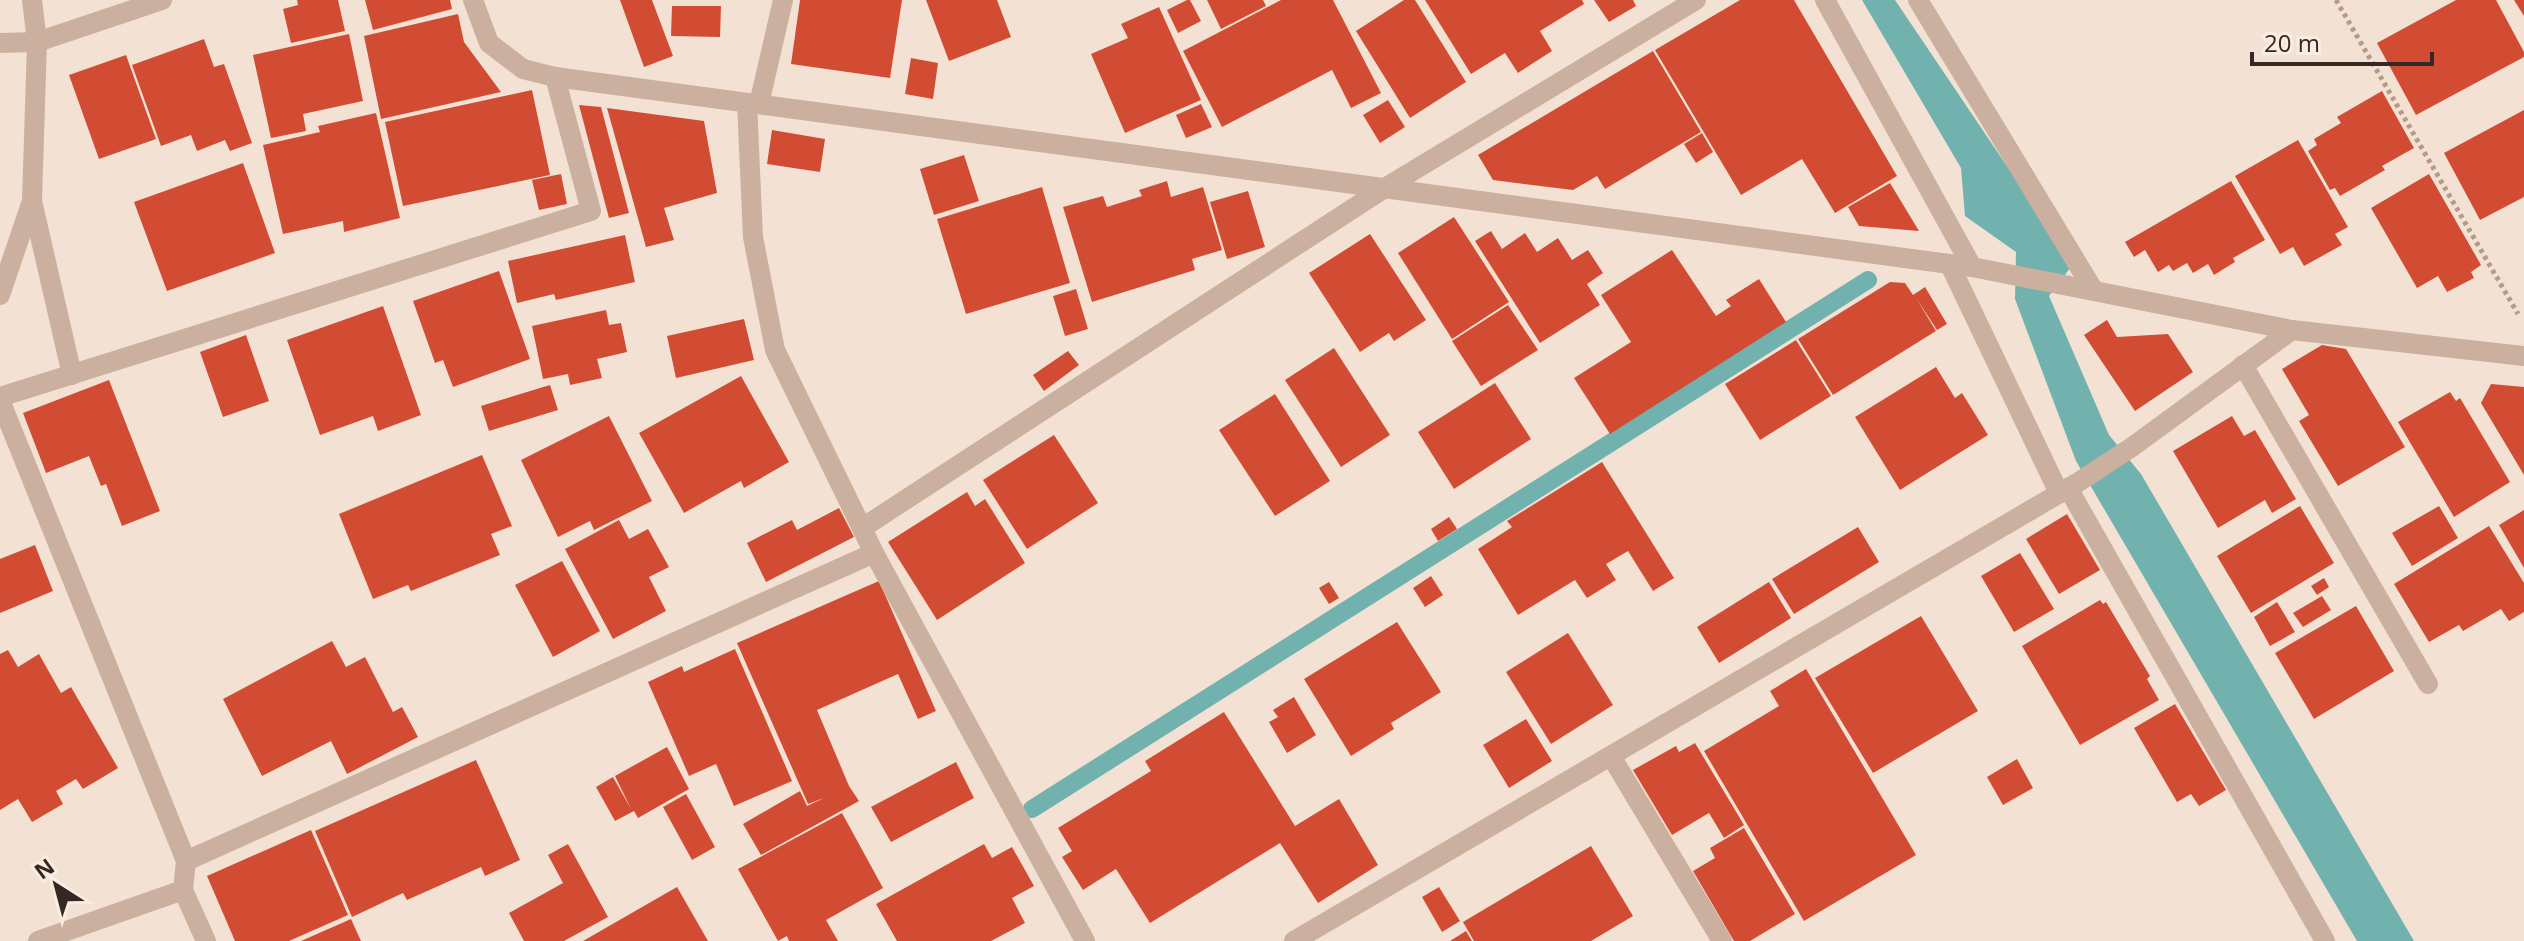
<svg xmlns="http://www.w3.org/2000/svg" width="2524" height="941" font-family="'Open Sans',sans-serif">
<rect width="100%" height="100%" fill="#f3e2d4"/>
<polygon fill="#71b2af" points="1862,0 1895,0 2073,264 2049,296 2109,435 2141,474 2414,941 2357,941 2076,461 2015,299 2016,252 1965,216 1961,168"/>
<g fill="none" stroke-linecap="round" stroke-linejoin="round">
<polyline stroke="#71b2af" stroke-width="18" points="1032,809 1868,280"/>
</g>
<g fill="#d24c33">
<polygon points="297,0 338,0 345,31 291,43 283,9 298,5"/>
<polygon points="365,0 450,0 452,9 373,30"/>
<polygon points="620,0 652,0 673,56 644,67"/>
<polygon points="800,0 902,0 890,78 791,64"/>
<polygon points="926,0 997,0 1011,37 949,61"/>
<polygon points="1187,0 1190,0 1201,21 1178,33 1167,10"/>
<polygon points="1207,0 1263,0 1266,6 1221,29"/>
<polygon points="1281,0 1333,0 1381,93 1351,108 1332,70 1222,127 1183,51"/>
<polygon points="1404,0 1415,0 1466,82 1410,118 1356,31"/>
<polygon points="1425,0 1582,0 1584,4 1540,31 1552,51 1518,73 1505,53 1471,74"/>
<polygon points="1594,0 1633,0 1636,6 1609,22"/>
<polygon points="1740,0 1794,0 1897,176 1835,213 1802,159 1741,195 1655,50"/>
<polygon points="2456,0 2496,0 2524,52 2524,57 2416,115 2377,43"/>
<polygon points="2514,0 2524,0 2524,16"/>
<polygon points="672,6 721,6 720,37 671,36"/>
<polygon points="1159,7 1201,100 1125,133 1091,54 1128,38 1121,24"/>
<polygon points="458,14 464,42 501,92 381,119 364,36"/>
<polygon points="349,34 363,101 303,114 306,131 271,138 253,55"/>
<polygon points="204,39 214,67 224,64 252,143 230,151 225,140 197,151 191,135 161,146 132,65"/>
<polygon points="1653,51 1701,132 1605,189 1597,176 1573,190 1493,180 1478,155"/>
<polygon points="126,55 156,139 99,159 69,75"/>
<polygon points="911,58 938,63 933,99 905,94"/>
<polygon points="532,90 550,175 403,206 385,122"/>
<polygon points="2382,91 2414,148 2382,166 2385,170 2340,196 2335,188 2330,190 2308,151 2317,145 2314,139 2341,123 2337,117"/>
<polygon points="1388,100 1405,127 1380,143 1363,115"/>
<polygon points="1201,104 1212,127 1186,138 1176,115"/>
<polygon points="579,105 601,107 629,213 609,218"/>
<polygon points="607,108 704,121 717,193 664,208 674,240 646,247"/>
<polygon points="2524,110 2524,197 2480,220 2444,153"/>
<polygon points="376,113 400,218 344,232 343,221 283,234 263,145 320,132 318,126"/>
<polygon points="772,130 825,139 820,172 767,164"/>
<polygon points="1702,133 1713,152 1696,163 1684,144"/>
<polygon points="2298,140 2348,227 2335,234 2342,245 2304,266 2293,247 2280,254 2235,176"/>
<polygon points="964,155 979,201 934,215 920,169"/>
<polygon points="243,163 275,253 167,291 134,202"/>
<polygon points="561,174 567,204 539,210 532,180"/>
<polygon points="2429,174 2481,265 2471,272 2474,278 2447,292 2438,276 2417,288 2371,208"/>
<polygon points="1167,181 1171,197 1203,187 1222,250 1192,259 1195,270 1092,302 1063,207 1103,196 1107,207 1142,196 1139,190"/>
<polygon points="2231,181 2265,240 2233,258 2235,262 2214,275 2208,264 2193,273 2187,263 2173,271 2169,265 2158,272 2145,250 2134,257 2125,242"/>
<polygon points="1890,183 1919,231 1859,226 1848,207"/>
<polygon points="1042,187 1070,283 966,314 937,219"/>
<polygon points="1248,191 1265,247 1227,259 1210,202"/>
<polygon points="1454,217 1509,302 1452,339 1398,253"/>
<polygon points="1491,231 1502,249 1525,233 1537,252 1558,238 1572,260 1588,250 1603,273 1587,284 1600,305 1540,343 1475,241"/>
<polygon points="1370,234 1426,320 1394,341 1389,333 1360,352 1309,273"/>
<polygon points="625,235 635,282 556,300 554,294 517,303 508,261"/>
<polygon points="1672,250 1716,316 1731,306 1726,300 1759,279 1786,322 1610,434 1574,378 1631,342 1601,295"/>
<polygon points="499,271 530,359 453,387 443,360 435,363 413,301"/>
<polygon points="1890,282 1905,283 1913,295 1925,287 1947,324 1937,330 1916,298 1936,331 1833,395 1798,339"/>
<polygon points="1076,289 1088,329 1065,336 1053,296"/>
<polygon points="1508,305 1538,350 1481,386 1452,341"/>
<polygon points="383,306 421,415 378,431 373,416 320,435 287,340"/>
<polygon points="606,310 609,325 621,323 627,352 597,359 602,378 570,385 568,374 543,379 532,326"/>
<polygon points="744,319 754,360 676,378 667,336"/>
<polygon points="2107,320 2117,337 2168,334 2193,372 2135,411 2084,335"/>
<polygon points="246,335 269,401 223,417 200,352"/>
<polygon points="1796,340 1831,396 1760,440 1725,384"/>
<polygon points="2322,345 2346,349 2405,447 2338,486 2299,421 2309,415 2282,369"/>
<polygon points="1334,348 1390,435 1341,467 1285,380"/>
<polygon points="1068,351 1079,365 1044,391 1033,375"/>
<polygon points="1936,367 1955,398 1962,393 1988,435 1900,490 1855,417"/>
<polygon points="741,376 789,462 744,488 741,481 684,513 639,433"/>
<polygon points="109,380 160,511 122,526 106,484 101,486 89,456 46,473 23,413"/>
<polygon points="1495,383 1531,439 1454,489 1418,432"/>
<polygon points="2491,384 2524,387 2524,475 2481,403"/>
<polygon points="550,385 558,410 489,431 481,406"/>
<polygon points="2450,392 2456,401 2460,398 2510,482 2454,517 2398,422"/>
<polygon points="1275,394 1330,481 1275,516 1219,430"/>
<polygon points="609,416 652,501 594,530 590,521 558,537 521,460"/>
<polygon points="2232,416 2244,436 2255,430 2296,499 2272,513 2265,500 2218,528 2173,451"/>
<polygon points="1054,435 1098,503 1027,549 983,480"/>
<polygon points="482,455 512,526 491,534 500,555 411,591 408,585 373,599 339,514"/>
<polygon points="1602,462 1674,578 1653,591 1628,551 1606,564 1616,580 1587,598 1575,580 1518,615 1478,549 1512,527 1507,521"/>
<polygon points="967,492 975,506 985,499 1025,563 937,620 888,542"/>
<polygon points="2300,506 2334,563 2251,613 2217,556"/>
<polygon points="2439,506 2458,538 2412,566 2392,533"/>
<polygon points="839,508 854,537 766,582 747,543 792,520 797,530"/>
<polygon points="2524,510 2524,568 2499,525"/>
<polygon points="2067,514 2100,570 2059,594 2026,539"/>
<polygon points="1449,517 1457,529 1438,541 1431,529"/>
<polygon points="619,520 629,539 648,529 669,567 649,577 666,611 613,639 565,549"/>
<polygon points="2489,526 2524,583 2524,612 2509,621 2501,609 2463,631 2459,625 2429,642 2394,584"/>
<polygon points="1858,527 1879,562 1794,614 1772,579"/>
<polygon points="35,545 53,591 0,613 0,559"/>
<polygon points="2020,553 2054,609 2014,632 1981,576"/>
<polygon points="562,561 600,631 553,657 515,585"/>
<polygon points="1431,576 1443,595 1425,607 1413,588"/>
<polygon points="2324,578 2329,587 2317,595 2311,586"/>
<polygon points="879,581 936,711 918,719 898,674 817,710 849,786 859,801 761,855 743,824 800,791 807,806 824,798 808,804 737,643"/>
<polygon points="1329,582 1339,598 1329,604 1319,588"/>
<polygon points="1769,582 1791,618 1719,663 1697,627"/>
<polygon points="2322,596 2331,610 2303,627 2293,613"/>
<polygon points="2100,600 2103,604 2106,602 2150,676 2147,679 2159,700 2080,745 2022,646"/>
<polygon points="2277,602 2295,632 2270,646 2254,617"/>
<polygon points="2356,606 2394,671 2314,719 2275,653"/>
<polygon points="1921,616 1978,711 1873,773 1815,678"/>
<polygon points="1397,622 1441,692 1391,723 1394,729 1351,756 1304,679"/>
<polygon points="1568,633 1613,705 1551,744 1506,672"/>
<polygon points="332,641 346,667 365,657 393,712 402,707 418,737 347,774 331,741 262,776 223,699"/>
<polygon points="735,649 792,781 734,806 716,764 689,776 648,682 682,666 684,672"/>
<polygon points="8,650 18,667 39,654 61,693 71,687 118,768 83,789 76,779 56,791 63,804 32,822 18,799 0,810 0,654"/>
<polygon points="1806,669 1916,855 1804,921 1704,751 1779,706 1770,691"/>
<polygon points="1294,697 1316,735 1287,753 1269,722 1278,717 1273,710"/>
<polygon points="2175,704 2226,790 2199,806 2191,794 2177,802 2134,728"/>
<polygon points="1224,712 1295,826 1339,799 1378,865 1318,903 1280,843 1150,923 1116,869 1083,890 1062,857 1072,851 1058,828 1151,771 1145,761"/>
<polygon points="1526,719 1552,761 1509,788 1483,745"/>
<polygon points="1695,743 1744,825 1724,838 1709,813 1672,835 1633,770 1676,746 1679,752"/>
<polygon points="667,747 689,789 638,818 634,811 615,821 596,787 613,777 631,809 615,776"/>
<polygon points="2017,759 2033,788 2003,805 1987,777"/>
<polygon points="476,760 520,860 485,876 481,867 407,900 403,893 352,917 315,831"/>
<polygon points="956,762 974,798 891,842 871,807"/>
<polygon points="686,794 715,847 692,860 663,807"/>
<polygon points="842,813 883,888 826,920 838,941 789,941 787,936 778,941 738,869"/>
<polygon points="1744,828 1795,914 1750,941 1734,941 1693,871 1715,858 1710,848"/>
<polygon points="311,830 348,915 289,941 235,941 207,876"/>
<polygon points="568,844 608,917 564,941 524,941 509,913 563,883 548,855"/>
<polygon points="984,844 992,858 1012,847 1034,886 1012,898 1025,923 991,941 897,941 876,904"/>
<polygon points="1591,846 1633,916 1591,941 1474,941 1463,922"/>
<polygon points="677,887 708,941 583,941"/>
<polygon points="1439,887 1460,921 1442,932 1422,897"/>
<polygon points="351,919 361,941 301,941"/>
<polygon points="1466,931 1472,941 1450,941"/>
</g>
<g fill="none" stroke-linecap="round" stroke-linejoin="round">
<polyline stroke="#b7998a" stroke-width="5" stroke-dasharray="4 4" stroke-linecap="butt" points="2336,0 2518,314"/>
<g stroke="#cbb0a0" stroke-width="20">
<polyline points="2243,365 2428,684"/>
<polyline points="1611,756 1722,941"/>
</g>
<g stroke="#cbb0a0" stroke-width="20">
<polyline points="32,0 37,42 32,201 72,375"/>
<polyline points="473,0 489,43 523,69 555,77 1972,267 2292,330 2524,356"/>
<polyline points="1825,0 1972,267"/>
<polyline points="1918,0 2094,291"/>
<polyline points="0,43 37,42 162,0"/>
<polyline points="747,103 753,237 775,350 874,553 1085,941"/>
<polyline points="759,104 783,0"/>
<polyline points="1950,265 2059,493"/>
<polyline points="0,295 32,201"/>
<polyline points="0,397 591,211 555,77"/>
<polyline points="0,400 186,861 183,890 206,941"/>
<polyline points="2068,488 2325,941"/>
<polyline points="862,528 1383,189 1696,0"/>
<polyline points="186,861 874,553"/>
<polyline points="38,941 183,890"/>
<polyline points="1294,941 2077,483 2132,447 2292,330"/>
</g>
</g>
<g transform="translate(56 885) rotate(324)" stroke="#faece1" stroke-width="6" paint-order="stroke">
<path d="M0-6L14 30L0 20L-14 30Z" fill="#342724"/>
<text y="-12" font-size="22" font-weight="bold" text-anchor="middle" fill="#342724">N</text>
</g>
<path d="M2252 52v12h180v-12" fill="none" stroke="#342724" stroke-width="4"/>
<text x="2264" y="52" font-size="24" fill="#342724" stroke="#faece1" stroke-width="6" paint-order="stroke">20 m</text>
</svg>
